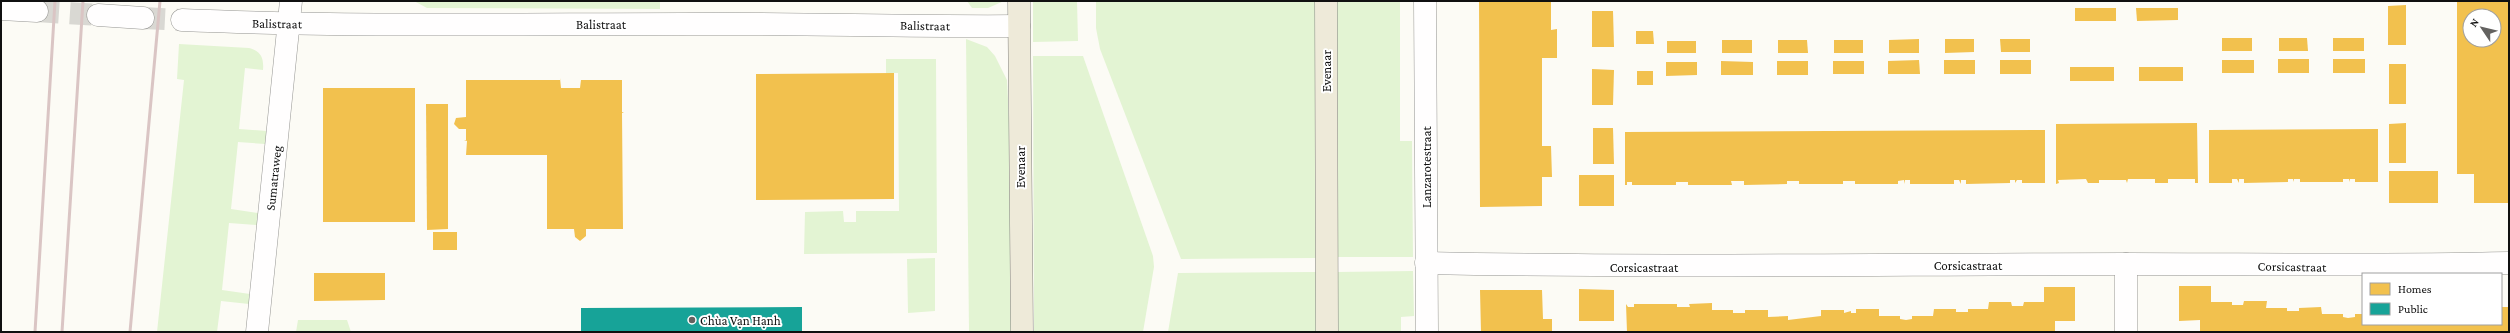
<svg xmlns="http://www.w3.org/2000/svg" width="2510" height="333" font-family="'Crimson Pro',serif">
<rect width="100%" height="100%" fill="#fcfbf5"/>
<g fill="#e3f4d3">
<polygon points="414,1 660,1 660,9 427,8"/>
<polygon points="967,1 1004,1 988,8 972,8"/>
<polygon points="1033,1 1077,1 1078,41 1033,42"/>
<polygon points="1096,1 1316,1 1317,258 1181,259 1100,49 1096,28"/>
<polygon points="1336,1 1400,1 1400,141 1412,141 1413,257 1338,257"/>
<polygon points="966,39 987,47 995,56 1007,80 1013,199 1013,332 969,332"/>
<path d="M179,44L249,48C261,51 264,58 263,70L245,68L239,129L267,131L265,144L238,142L231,209L258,213L257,225L229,223L222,290L250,294L249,304L221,301L217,332H157L184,80L177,79Z"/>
<polygon points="1033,56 1083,56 1153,256 1154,267 1143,332 1034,332"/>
<polygon points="886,59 936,59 937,253 804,254 805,212 843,211 844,222 856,222 856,211 899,211 898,73 886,73"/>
<polygon points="935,258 935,311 908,313 907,259"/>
<polygon points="1413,271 1414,316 1401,317 1401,332 1338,332 1337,272"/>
<polygon points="1316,272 1317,332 1168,332 1178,273"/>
<polygon points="298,320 347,320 351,332 296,332"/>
</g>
<g fill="#f2c14e" fill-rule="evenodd">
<polygon points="1479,1 1551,1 1551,30 1557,29 1557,58 1542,58 1542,146 1551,146 1552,177 1542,177 1542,206 1480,207"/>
<path d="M2457,1H2509V203H2474V174H2457ZM2470,16H2494V40H2470Z"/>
<polygon points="2406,5 2406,45 2388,45 2388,6"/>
<rect x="2075" y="8" width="41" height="13"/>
<polygon points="2136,8 2178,8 2178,20 2137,21"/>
<polygon points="1592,11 1613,11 1614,47 1592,47"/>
<polygon points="1636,31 1653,31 1654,44 1636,44"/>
<rect x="2222" y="38" width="30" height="13"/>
<polygon points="2279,38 2307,38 2308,51 2279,51"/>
<rect x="2333" y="38" width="31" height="13"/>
<polygon points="1919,39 1919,53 1889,53 1889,40"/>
<polygon points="1945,39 1974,39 1974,52 1945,53"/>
<polygon points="2000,39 2030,39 2030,52 2001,52"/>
<rect x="1722" y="40" width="30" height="13"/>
<polygon points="1778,40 1807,40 1808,53 1778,53"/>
<rect x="1834" y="40" width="29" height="13"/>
<rect x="1667" y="41" width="29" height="12"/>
<rect x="2278" y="59" width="31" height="14"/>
<rect x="2333" y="59" width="32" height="14"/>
<polygon points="1919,60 1920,74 1888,74 1888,61"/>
<rect x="1944" y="60" width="31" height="14"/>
<rect x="2000" y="60" width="31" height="14"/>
<rect x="2222" y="60" width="32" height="13"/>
<polygon points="1721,61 1753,62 1753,75 1721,75"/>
<rect x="1777" y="61" width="31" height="14"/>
<rect x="1833" y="61" width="31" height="13"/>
<polygon points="1666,62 1697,62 1697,75 1666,76"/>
<rect x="2389" y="64" width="17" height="40"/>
<rect x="2070" y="67" width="44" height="14"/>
<rect x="2139" y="67" width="44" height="14"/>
<polygon points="1592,69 1614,70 1613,105 1592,105"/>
<rect x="1637" y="71" width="16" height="14"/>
<polygon points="894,73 894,199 756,200 756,74"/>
<polygon points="560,78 561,88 580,88 581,80 622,80 622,112 624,113 622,113 623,229 586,229 586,236 580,241 575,237 574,229 547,229 547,155 466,155 467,141 464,140 466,140 466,129 459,129 454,124 456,118 466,117 466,80 560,80"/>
<rect x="323" y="88" width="92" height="134"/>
<polygon points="426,104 448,104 448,229 427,230"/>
<polygon points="2197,123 2198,183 2195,183 2195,179 2168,179 2168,183 2155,183 2155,179 2128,179 2127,183 2126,180 2099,180 2099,183 2088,183 2086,179 2058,180 2059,183 2056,184 2056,124"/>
<polygon points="2406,123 2406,163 2389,163 2389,124"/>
<polygon points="1593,128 1613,128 1614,164 1593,164"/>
<polygon points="2378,129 2378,182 2355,182 2355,179 2350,179 2350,182 2349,179 2343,179 2343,182 2300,182 2300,179 2294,179 2294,182 2293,179 2288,179 2288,182 2244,183 2244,179 2239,179 2239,183 2237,179 2232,179 2232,183 2209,183 2209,130"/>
<polygon points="2045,130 2045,183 2022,183 2022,180 2017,180 2015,183 2015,180 2010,180 2010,183 1966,184 1966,180 1961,180 1961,184 1959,180 1954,180 1954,184 1910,184 1910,180 1905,180 1904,184 1904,180 1898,181 1898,184 1855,184 1855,181 1843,181 1843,184 1799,184 1799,181 1787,181 1787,184 1744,185 1744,181 1731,181 1732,185 1688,185 1688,182 1676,182 1676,185 1632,185 1632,182 1627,182 1627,185 1625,185 1625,132"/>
<rect x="2389" y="171" width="49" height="32"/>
<rect x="1579" y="175" width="35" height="31"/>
<rect x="433" y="232" width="24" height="18"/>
<polygon points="314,273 385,273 385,300 314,301"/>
<polygon points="2179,286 2211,286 2211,302 2232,302 2232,305 2243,305 2244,301 2267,301 2266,308 2287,308 2287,311 2299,311 2299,308 2321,307 2322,314 2343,314 2343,317 2348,318 2355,317 2355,314 2363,314 2363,324 2501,324 2501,307 2509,307 2509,332 2200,332 2200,320 2179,321"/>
<polygon points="2044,287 2075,287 2075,321 2055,321 2055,332 1627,332 1626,304 1628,307 1634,307 1634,304 1677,304 1677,307 1690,307 1689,304 1712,303 1712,310 1733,310 1733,313 1745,313 1745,310 1768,310 1768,317 1788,316 1788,320 1821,316 1821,310 1844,310 1844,313 1851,311 1851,313 1856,313 1856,309 1879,309 1879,316 1900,316 1900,319 1906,320 1912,319 1912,316 1933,316 1934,309 1956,309 1956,312 1968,312 1968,309 1988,309 1989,302 2011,302 2012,306 2023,306 2024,302 2044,302"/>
<polygon points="1579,289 1614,290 1614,321 1579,321"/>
<polygon points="1480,290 1542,290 1543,319 1552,319 1552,332 1481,332"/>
</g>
<polygon fill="#17a398" points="802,307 802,332 581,332 581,308"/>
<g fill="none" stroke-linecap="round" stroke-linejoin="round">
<g stroke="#d9d8d3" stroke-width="22" stroke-dasharray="22 11" stroke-linecap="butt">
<polyline points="37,11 98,15"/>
<polyline points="143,18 182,20"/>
</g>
<defs>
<g id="minor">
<polyline points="1425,1 1427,332"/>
<polyline points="1,9 37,11"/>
<polyline points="98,15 143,18"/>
<path d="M182,20C350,27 519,24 687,24C798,23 908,27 1019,26"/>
<path d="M1426,263C1660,268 1894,264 2128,264C2255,264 2382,266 2509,263"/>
<polyline points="2126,264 2126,332"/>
<polyline points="257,332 291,1"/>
</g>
<g id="major">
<polyline points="1019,1 1022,332"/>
<polyline points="1326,1 1327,332"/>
</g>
</defs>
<use href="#minor" stroke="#969693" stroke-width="23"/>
<use href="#major" stroke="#848380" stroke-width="23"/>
<use href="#minor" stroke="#fffefe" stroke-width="22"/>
<use href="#major" stroke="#eeead9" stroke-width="22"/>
<g stroke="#dac5c4" stroke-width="3">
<polyline points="35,332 55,1"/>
<polyline points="62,332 83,1"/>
<polyline points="130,332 160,1"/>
</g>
</g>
<circle fill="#636260" stroke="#fff" stroke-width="1.5" cx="692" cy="320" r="4"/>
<g text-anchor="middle" stroke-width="4" stroke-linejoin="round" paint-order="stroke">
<g font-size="13" fill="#101010" stroke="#fff">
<text transform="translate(277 23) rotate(1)" y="5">Balistraat</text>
<text x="601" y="29">Balistraat</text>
<text transform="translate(925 25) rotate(1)" y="5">Balistraat</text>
<text transform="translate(1326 71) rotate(-90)" y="5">Evenaar</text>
<text transform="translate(1020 167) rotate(-90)" y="5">Evenaar</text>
<text transform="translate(1426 167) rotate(-90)" y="5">Lanzarotestraat</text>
<text transform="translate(273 178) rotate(-84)" y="5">Sumatraweg</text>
<text x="1968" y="270">Corsicastraat</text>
<text transform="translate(2292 266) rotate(1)" y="5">Corsicastraat</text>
<text x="1644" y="272">Corsicastraat</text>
</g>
<g font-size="13" fill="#101010" stroke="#fff" text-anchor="start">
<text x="700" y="325">Chùa Vạn Hạnh</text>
</g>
</g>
<rect width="2510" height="333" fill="none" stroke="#101010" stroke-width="4"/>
<rect x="2362" y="273" width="140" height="52" fill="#ffffff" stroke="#9f9f9f"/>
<rect x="2370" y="283" width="20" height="12" fill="#f2c14e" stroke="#9f9f9f"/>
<text x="2398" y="293" font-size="12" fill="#101010">Homes</text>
<rect x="2370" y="303" width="20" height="12" fill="#17a398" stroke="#9f9f9f"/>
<text x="2398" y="313" font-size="12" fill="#101010">Public</text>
<g transform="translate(2482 28) rotate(305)"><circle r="19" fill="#ffffff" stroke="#9f9f9f"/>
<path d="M0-3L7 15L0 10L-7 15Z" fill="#636260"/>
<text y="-6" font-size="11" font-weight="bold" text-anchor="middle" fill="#101010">N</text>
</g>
</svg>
